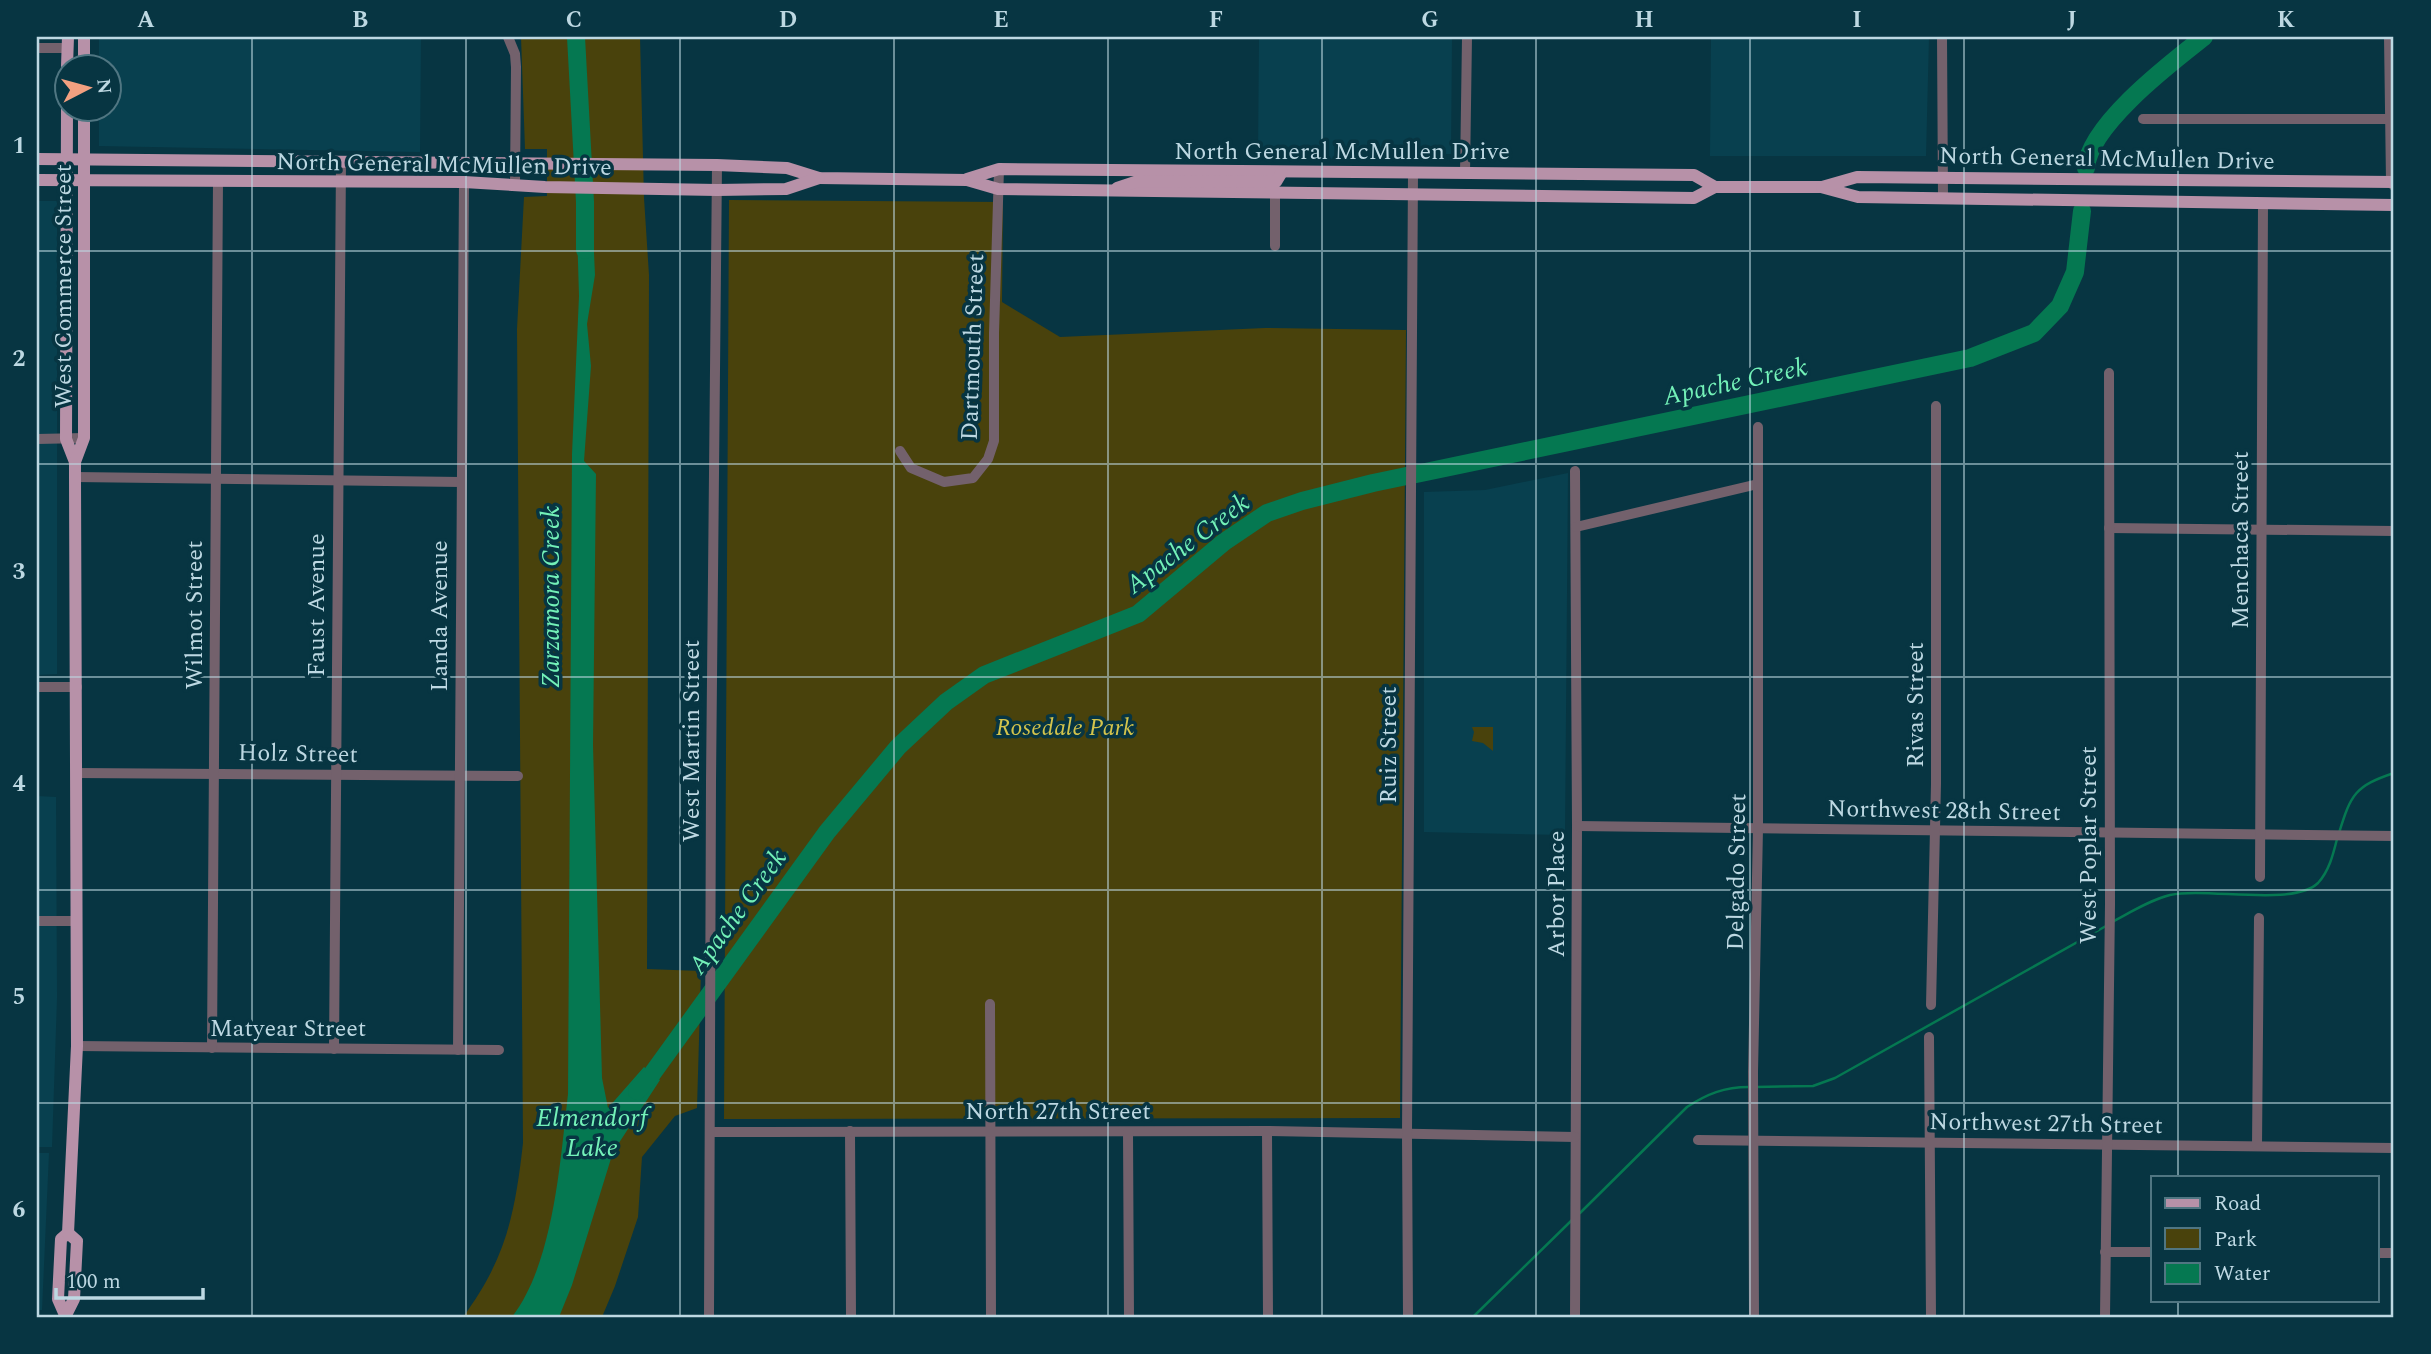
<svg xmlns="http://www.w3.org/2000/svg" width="2431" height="1354" font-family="Spectral,serif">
<rect width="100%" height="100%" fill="#073542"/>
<g fill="#08404f">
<polygon points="99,37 421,37 420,152 99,146 99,109 108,108 108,66 99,66"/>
<polygon points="1259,37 1452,37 1451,154 1362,155 1361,159 1258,158"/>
<polygon points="1711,37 1929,37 1926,156 1710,156"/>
<polygon points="37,201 57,201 57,674 37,675"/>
<polygon points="1568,473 1565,835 1424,832 1424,492 1485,490"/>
<polygon points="37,796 56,797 57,998 52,1147 37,1147"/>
<polygon points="37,1153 49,1153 42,1310 37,1310"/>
</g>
<g fill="#49420c">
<path d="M521,37H640L644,198L649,275L647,969L701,971L697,1108L675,1116L642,1157L638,1217L615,1286L602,1317H463C506,1259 515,1214 523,1143L517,329L524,197L547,196V149H525Z"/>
<polygon points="729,200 1003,202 1002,302 1060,337 1265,328 1406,330 1400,1118 724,1119"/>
<polygon points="1472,727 1493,727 1493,751 1483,743 1472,741 1474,732"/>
</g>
<path fill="#057851" d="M584,228L593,231L595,275L587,324L591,366L584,461L596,474L593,745L602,1078L608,1108L644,1067L660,1080L613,1152L572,1285L559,1317H512C554,1262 560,1162 568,1094L572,454L579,296L577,229Z"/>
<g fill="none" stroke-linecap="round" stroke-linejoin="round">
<g stroke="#057851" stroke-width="2.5">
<path d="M2339,833C2351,794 2355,786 2394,773"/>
<path d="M2112,922C2131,912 2150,900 2170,895C2207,887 2293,907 2318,883C2329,871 2333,855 2337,839"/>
<polyline points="1756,1087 1813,1086 1835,1078 2106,926"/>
<path d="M1580,1213L1687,1107C1707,1094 1724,1087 1749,1087"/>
<polyline points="1473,1317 1572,1220"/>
</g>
<g stroke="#057851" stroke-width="18">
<polyline points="576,37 585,202 585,250"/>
<path d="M2086,168C2089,125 2171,63 2204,37"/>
<polyline points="637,1091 652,1074 827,832 898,747 946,702 984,675 1138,614 1224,542 1267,513 1302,501 1373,483 1970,358 2034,333 2060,306 2075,272 2082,211"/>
</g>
<g stroke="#73616c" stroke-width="10">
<polyline points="508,37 515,54 516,67 515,184"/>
<polyline points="1942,37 1943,199"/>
<polyline points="2389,37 2391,182 2394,186"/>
<polyline points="37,48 68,48"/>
<polyline points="2143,119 2394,119"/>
<polyline points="1465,173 1467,37"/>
<polyline points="1275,246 1275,193"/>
<polyline points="37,439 84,438"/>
<polyline points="900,451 911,468 944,482 973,478 988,459 994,441 994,333 999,169"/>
<polyline points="1575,471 1577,826 1575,1317"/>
<polyline points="75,477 461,482"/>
<polyline points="1576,527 1758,484"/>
<polyline points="2109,528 2394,531"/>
<polyline points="37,687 77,687"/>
<polyline points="77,773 518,776"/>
<polyline points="1577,826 2394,836"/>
<polyline points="2260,877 2263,203"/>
<polyline points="37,921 77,921"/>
<polyline points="990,1004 991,1317"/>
<polyline points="1931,1005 1936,784 1936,406"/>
<polyline points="1929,1037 1931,1317"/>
<polyline points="77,1046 499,1050"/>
<polyline points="212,1048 218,181"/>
<polyline points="334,1049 341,162"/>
<polyline points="458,1050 464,182"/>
<polyline points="850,1131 851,1317"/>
<polyline points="1267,1131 1268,1317"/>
<polyline points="710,1132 1267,1131 1575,1137"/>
<polyline points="1128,1132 1129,1317"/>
<polyline points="1698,1140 2394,1148"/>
<polyline points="2257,1146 2259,918"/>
<polyline points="2105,1252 2153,1252"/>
<polyline points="2377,1253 2394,1253"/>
<polyline points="709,1317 711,782 717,165"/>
<polyline points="1408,1317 1407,1134 1413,173"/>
<polyline points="1754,1317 1753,1072 1758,829 1758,427"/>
<polyline points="2105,1317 2110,904 2109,373"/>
</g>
<g stroke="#b791a8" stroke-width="12">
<polyline points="67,66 68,37"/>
<polyline points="84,66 84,37"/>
<polyline points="67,108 66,439 75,462"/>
<polyline points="37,159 717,165 787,168 819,178 967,180 998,189 1694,198 1715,187 1821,187 1858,197 2394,205"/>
<polyline points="967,179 999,169 1694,175 1715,187"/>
<polyline points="37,180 464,182 545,187 717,190 786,189 819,178"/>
<polyline points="1822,187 1857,177 2394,182"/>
<polyline points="1117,188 1138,181 1276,182 1282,172"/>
<polyline points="65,1315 58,1299 61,1239 68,1233 77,1046 75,477 75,462 84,438 84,108"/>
<polyline points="65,1317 74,1299 77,1241 68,1233"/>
</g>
</g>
<path fill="none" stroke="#bdd8e2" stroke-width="2" stroke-opacity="0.55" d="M252,37V1317M466,37V1317M680,37V1317M894,37V1317M1108,37V1317M1322,37V1317M1536,37V1317M1750,37V1317M1964,37V1317M2178,37V1177M37,251H2394M37,464H2394M37,677H2394M37,890H2394M37,1103H2394M2178,1300V1317"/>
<g text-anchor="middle" stroke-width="7" stroke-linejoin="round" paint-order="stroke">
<g font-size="24" fill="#bdd8e2" stroke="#073542">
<text x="1342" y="159">North General McMullen Drive</text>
<text transform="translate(2107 158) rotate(1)" y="8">North General McMullen Drive</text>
<text transform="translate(444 164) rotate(1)" y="8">North General McMullen Drive</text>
<text transform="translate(63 286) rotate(-90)" y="8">West Commerce Street</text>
<text transform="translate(972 347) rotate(-88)" y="8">Dartmouth Street</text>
<text transform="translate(2240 540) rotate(-90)" y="8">Menchaca Street</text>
<text transform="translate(316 605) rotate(-90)" y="8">Faust Avenue</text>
<text transform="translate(194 615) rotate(-90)" y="8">Wilmot Street</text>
<text transform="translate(439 616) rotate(-90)" y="8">Landa Avenue</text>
<text transform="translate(1915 705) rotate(-90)" y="8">Rivas Street</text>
<text transform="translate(691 741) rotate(-90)" y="8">West Martin Street</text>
<text transform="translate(1388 745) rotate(-90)" y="8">Ruiz Street</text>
<text transform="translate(298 753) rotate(1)" y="8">Holz Street</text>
<text transform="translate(1944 810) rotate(1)" y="8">Northwest 28th Street</text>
<text transform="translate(2088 845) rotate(-90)" y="8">West Poplar Street</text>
<text transform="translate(1736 872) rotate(-89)" y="8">Delgado Street</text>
<text transform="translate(1556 894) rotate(-90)" y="8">Arbor Place</text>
<text x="288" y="1036">Matyear Street</text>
<text x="1058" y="1119">North 27th Street</text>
<text transform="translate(2046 1123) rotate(1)" y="8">Northwest 27th Street</text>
</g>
<g font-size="24" font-style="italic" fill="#d4c44c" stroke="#073542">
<text x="1065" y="735">Rosedale Park</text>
</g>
<g font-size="26" font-style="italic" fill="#73f1b8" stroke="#073542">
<text transform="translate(1735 381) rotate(-12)" y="9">Apache Creek</text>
<text transform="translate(1187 543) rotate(-37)" y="9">Apache Creek</text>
<text transform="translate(550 597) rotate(-90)" y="9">Zarzamora Creek</text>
<text transform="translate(737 911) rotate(-54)" y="9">Apache Creek</text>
<text x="592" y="1126">Elmendorf<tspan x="592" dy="30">Lake</tspan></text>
</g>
</g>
<rect width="2431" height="1354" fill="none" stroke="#073542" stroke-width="77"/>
<rect x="2151" y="1176" width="228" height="126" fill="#073542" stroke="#507682" stroke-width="2"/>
<rect x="2165" y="1198" width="35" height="10" fill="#b791a8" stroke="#507682" stroke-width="2"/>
<text x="2214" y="1210" font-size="21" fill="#bdd8e2">Road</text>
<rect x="2165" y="1228" width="35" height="21" fill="#49420c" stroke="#507682" stroke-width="2"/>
<text x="2214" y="1246" font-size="21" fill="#bdd8e2">Park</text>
<rect x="2165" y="1263" width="35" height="21" fill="#057851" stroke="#507682" stroke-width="2"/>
<text x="2214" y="1280" font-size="21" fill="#bdd8e2">Water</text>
<g transform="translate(88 88) rotate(84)"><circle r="33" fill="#073542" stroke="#507682" stroke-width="2"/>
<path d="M0-5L12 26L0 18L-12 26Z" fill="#f2a080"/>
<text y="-10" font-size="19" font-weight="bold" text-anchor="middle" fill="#bdd8e2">N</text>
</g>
<path d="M56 1288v10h147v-10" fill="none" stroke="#bdd8e2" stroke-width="3.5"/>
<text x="66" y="1288" font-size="21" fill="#bdd8e2" stroke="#073542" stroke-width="5" paint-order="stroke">100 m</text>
<rect x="38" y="38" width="2354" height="1278" fill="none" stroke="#bdd8e2" stroke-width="2.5"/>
<g font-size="23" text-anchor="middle" font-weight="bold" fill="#bdd8e2">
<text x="146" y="27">A</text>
<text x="360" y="27">B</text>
<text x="574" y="27">C</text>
<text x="788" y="27">D</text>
<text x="1001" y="27">E</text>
<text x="1216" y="27">F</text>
<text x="1430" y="27">G</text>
<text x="1644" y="27">H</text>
<text x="1857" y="27">I</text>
<text x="2072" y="27">J</text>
<text x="2286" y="27">K</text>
<text x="19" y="153">1</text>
<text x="19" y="366">2</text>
<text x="19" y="579">3</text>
<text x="19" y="791">4</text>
<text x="19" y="1004">5</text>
<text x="19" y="1217">6</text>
</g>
</svg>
